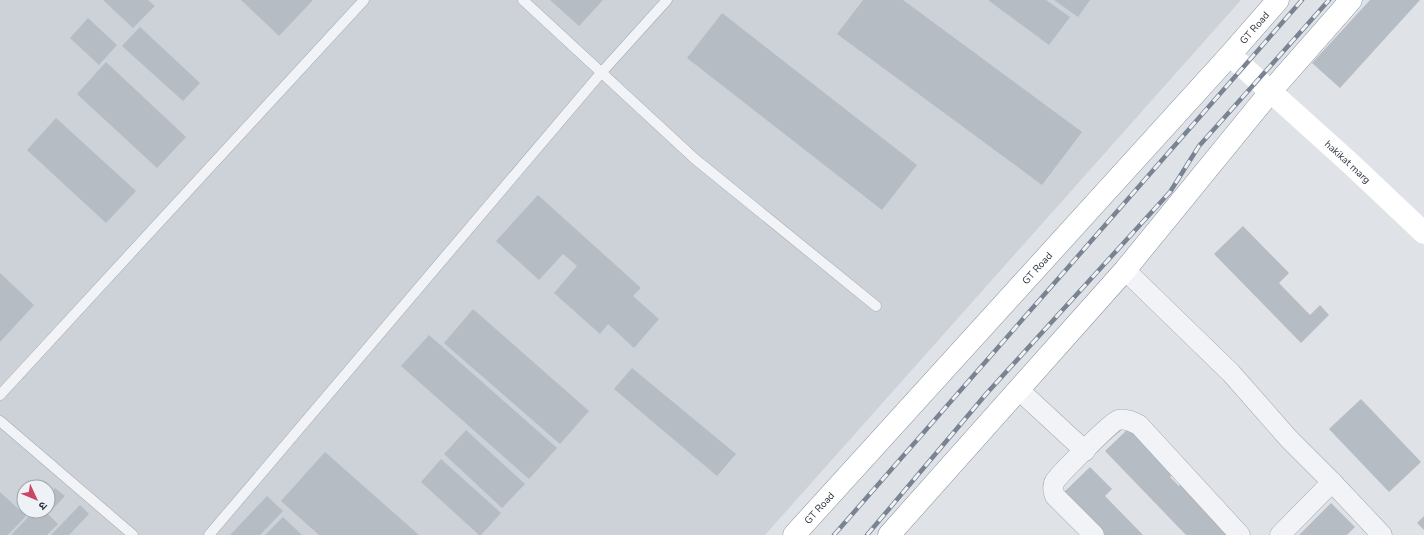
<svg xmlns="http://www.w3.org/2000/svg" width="1424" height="535" font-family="'Nunito Sans','Noto Sans Devanagari',sans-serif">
<rect width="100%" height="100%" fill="#dfe3e8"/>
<path fill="#cdd2d9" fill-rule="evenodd" d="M0,0H1241L765,535H0ZM24,487H48V511H24Z"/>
<g fill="#b6bcc4">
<polygon points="103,0 148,0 155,6 133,28"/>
<polygon points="241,0 313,0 279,36"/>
<polygon points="550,0 603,0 579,26"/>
<polygon points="863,0 903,0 1082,132 1042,185 837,34"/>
<polygon points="988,0 1046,0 1070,17 1049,45"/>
<polygon points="1054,0 1090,0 1078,17"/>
<polygon points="1370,0 1420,0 1340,88 1312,63"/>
<polygon points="722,13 917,165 882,210 687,58"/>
<polygon points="88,18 117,45 99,65 70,38"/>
<polygon points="140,27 200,83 183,101 122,46"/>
<polygon points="106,62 186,137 157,168 77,94"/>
<polygon points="56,118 136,191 106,223 27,150"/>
<polygon points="538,195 641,288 633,296 659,319 634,348 608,324 600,334 554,293 577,266 563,254 539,280 496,241"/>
<polygon points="1243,226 1289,273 1279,283 1310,315 1320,305 1329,315 1301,343 1214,254"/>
<polygon points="0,273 34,305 0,342"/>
<polygon points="473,309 589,411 560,444 444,343"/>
<polygon points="429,335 557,448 529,479 401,366"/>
<polygon points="632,368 736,454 717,476 614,389"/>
<polygon points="1361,399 1421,462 1389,492 1329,429"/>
<polygon points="1129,428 1173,474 1170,477 1179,486 1182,483 1232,535 1186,535 1105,451"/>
<polygon points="466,430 525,484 502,508 444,454"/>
<polygon points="325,452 419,535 319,535 281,501"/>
<polygon points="441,459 501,513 481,535 479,535 421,482"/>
<polygon points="1090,467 1112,489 1105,496 1143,535 1099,535 1060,496"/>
<polygon points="55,488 65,496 48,514 58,524 47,535 11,535 34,511 48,511 48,496"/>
<polygon points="0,492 26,516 8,535 0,535"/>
<polygon points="267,496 283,511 260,535 230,535"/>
<polygon points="1331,503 1355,527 1347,535 1299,535"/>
<polygon points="80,505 89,514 69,535 51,535"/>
<polygon points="1424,516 1424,530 1417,523"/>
<polygon points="283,517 302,535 265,535"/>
</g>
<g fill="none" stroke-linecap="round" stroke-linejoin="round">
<defs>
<g id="lane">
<polyline points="523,0 695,159 876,306"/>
<polyline points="0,395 364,0"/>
<polyline points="0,421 133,535"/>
<polyline points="209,535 601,73 667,0"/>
</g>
<g id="street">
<polyline points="1125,270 1231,373 1289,439 1332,482 1382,535"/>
<polyline points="1018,389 1085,451"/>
<path d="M1094,535L1055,496C1053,491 1052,486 1055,481C1060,474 1111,422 1118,420C1125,418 1133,422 1139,425L1240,535"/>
<polyline points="1280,535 1332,482"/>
</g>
<g id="highway">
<path id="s2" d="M794,535L1230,55L1278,0"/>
<polyline points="889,535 1125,270 1271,91 1351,0"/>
</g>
</defs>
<use href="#lane" stroke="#a4aab2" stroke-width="11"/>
<use href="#street" stroke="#a4aab2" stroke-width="21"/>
<use href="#highway" stroke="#87919e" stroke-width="23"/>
<use href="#lane" stroke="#f1f3f6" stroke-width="10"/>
<use href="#street" stroke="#f1f3f6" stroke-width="20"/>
<path stroke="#fff" stroke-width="22" id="s1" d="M1230,55L1351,164L1424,233"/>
<use href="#highway" stroke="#fff" stroke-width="22"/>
<defs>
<g id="rail">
<polyline points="834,535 1302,0"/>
<polyline points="867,535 987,393 1170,192 1199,146 1329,0"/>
</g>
</defs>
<use href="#rail" stroke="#798391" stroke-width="4.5"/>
<use href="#rail" stroke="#eef1f5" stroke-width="3" stroke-dasharray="9" stroke-linecap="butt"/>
</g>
<g text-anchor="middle" stroke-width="4" stroke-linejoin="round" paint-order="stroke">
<g font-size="10" fill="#28313e" stroke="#eef1f5">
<text dy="4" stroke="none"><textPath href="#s2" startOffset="685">GT Road</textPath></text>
<text dy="4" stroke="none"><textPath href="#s1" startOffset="159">hakikat marg</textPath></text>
<text dy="4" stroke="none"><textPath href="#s2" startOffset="361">GT Road</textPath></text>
<text dy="4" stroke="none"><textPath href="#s2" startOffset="37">GT Road</textPath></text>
</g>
</g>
<g transform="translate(36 499) rotate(134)"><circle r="19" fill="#eef1f5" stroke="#9fa4ac"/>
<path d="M0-3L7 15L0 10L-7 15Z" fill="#c94763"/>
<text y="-6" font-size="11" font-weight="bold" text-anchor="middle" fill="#28313e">उ</text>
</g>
</svg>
